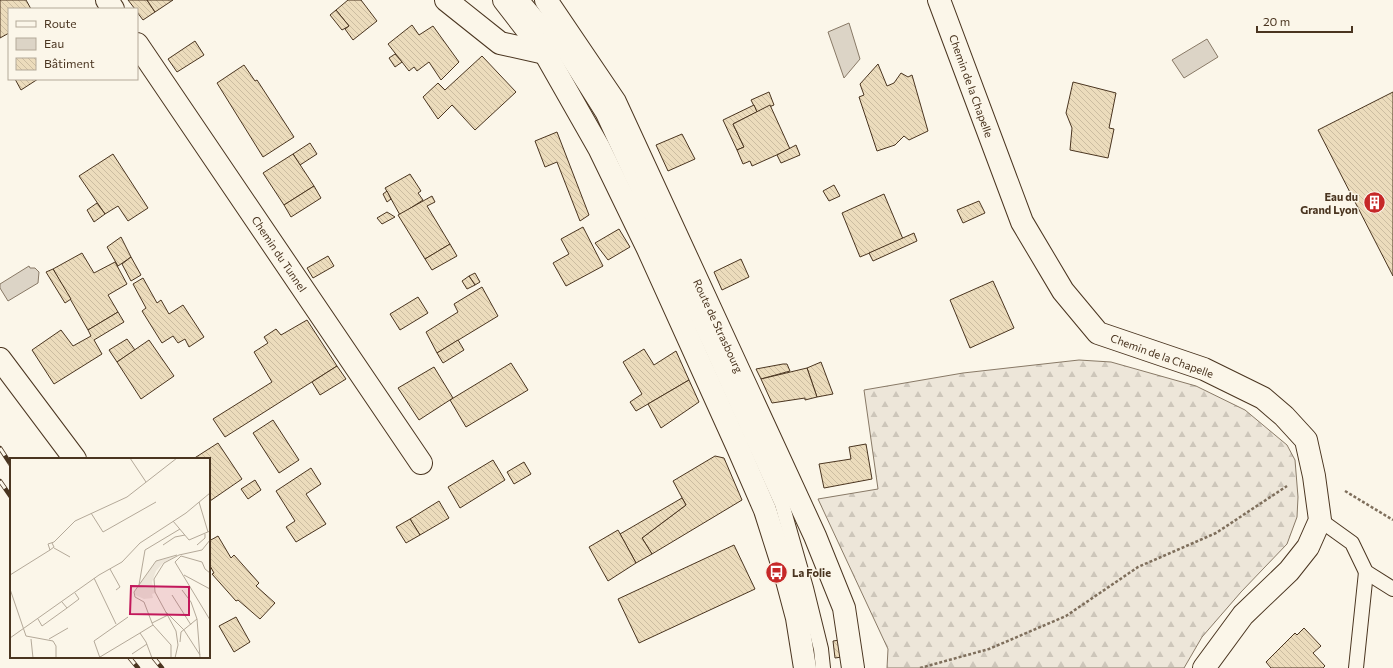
<svg xmlns="http://www.w3.org/2000/svg" width="1393" height="668" font-family="Commissioner,sans-serif">
<defs>
<pattern id="forest-firs" width="22" height="20" patternUnits="userSpaceOnUse"><rect width="22" height="20" fill="#ede6d9"/><path d="M5 1l3.5 6h-7zM16 11l3.5 6h-7z" fill="#cdc6ba"/></pattern>
<pattern id="building-back-hatch" width="6" height="6" patternUnits="userSpaceOnUse"><rect width="6" height="6" fill="#ecdcbc"/><path d="M-1 5l2 2M0 0l6 6M5-1l2 2" fill="none" stroke="#ccbda1"/></pattern>
</defs>
<rect width="100%" height="100%" fill="#fbf6e9"/>
<polygon fill="url(#forest-firs)" stroke="#887966" points="1079,360 1111,362 1196,386 1245,410 1287,445 1295,460 1298,497 1297,517 1287,544 1241,592 1202,637 1184,668 887,668 888,649 818,499 878,489 864,390 963,373"/>
<g fill="#dcd4c6" stroke="#887966">
<polygon points="849,23 860,59 844,78 828,32"/>
<polygon points="1207,39 1218,57 1184,78 1172,60"/>
<polygon points="29,266 30,268 35,268 39,272 38,283 8,301 0,288 0,284"/>
</g>
<g fill="url(#building-back-hatch)" stroke="#4a3520">
<polygon points="0,0 26,0 31,9 9,9 9,33 0,38"/>
<polygon points="128,0 147,0 155,12 143,20 137,12 137,9 135,9"/>
<polygon points="147,0 173,0 155,12"/>
<polygon points="348,0 361,0 377,21 353,40 345,29 349,26 336,10"/>
<polygon points="336,10 349,26 342,30 330,15"/>
<polygon points="412,25 419,35 433,26 459,62 441,80 429,62 417,71 414,67 409,71 388,44"/>
<polygon points="195,41 204,55 177,72 168,59"/>
<polygon points="395,54 402,62 395,67 389,58"/>
<polygon points="482,56 516,92 475,130 452,105 438,119 423,97 438,83 445,90"/>
<polygon points="878,64 887,86 894,83 901,73 908,77 912,75 928,131 909,140 904,136 895,145 877,151 859,97 864,95 860,84"/>
<polygon points="244,65 255,81 257,80 294,137 263,157 217,83"/>
<polygon points="15,79 38,79 21,90"/>
<polygon points="1073,82 1116,93 1109,128 1114,129 1108,158 1070,150 1072,128 1066,113"/>
<polygon points="769,92 774,105 757,112 751,100"/>
<polygon points="1393,92 1393,276 1318,130"/>
<polygon points="754,105 757,112 733,124 744,147 737,150 723,120"/>
<polygon points="770,105 790,149 752,166 750,161 743,164 737,150 744,147 733,124"/>
<polygon points="557,132 589,215 580,221 557,162 545,167 535,141"/>
<polygon points="682,134 695,159 668,171 656,145"/>
<polygon points="310,143 317,154 300,165 293,154"/>
<polygon points="796,145 800,155 781,163 777,155"/>
<polygon points="113,154 148,208 128,221 118,206 105,214 79,176"/>
<polygon points="293,154 314,186 284,205 263,173"/>
<polygon points="410,174 421,191 418,193 423,200 400,215 385,188"/>
<polygon points="834,185 840,196 829,201 823,191"/>
<polygon points="314,186 321,198 291,217 284,205"/>
<polygon points="387,191 391,199 387,202 383,194"/>
<polygon points="884,194 903,239 860,257 842,213"/>
<polygon points="432,196 435,202 427,206 450,244 425,259 398,215"/>
<polygon points="979,201 985,213 963,223 957,210"/>
<polygon points="97,203 105,214 94,222 87,210"/>
<polygon points="387,212 395,217 382,224 377,218"/>
<polygon points="583,227 603,266 566,286 553,263 569,254 561,239"/>
<polygon points="619,229 630,247 608,260 595,243"/>
<polygon points="914,233 917,241 873,261 869,253"/>
<polygon points="121,237 131,257 118,266 107,247"/>
<polygon points="450,244 457,256 432,270 425,259"/>
<polygon points="82,253 94,273 115,262 127,284 108,295 118,312 88,330 53,269"/>
<polygon points="328,256 334,266 313,278 307,268"/>
<polygon points="131,257 141,275 131,281 122,264"/>
<polygon points="741,259 749,277 722,290 714,272"/>
<polygon points="53,269 71,299 65,303 46,272"/>
<polygon points="475,273 480,282 475,285 469,276"/>
<polygon points="469,276 475,285 467,289 462,281"/>
<polygon points="143,278 157,303 161,300 169,314 183,305 204,337 189,347 185,339 178,343 173,336 162,343 142,311 146,308 133,284"/>
<polygon points="993,281 1014,328 970,348 950,300"/>
<polygon points="482,287 498,316 437,353 426,332 458,312 454,304"/>
<polygon points="418,297 428,313 400,330 390,314"/>
<polygon points="118,312 124,322 94,340 102,354 54,384 32,350 61,330 73,346 91,336 88,330"/>
<polygon points="307,320 337,366 225,437 213,419 272,382 254,352 268,343 264,337 276,329 281,335"/>
<polygon points="127,339 135,350 117,362 109,350"/>
<polygon points="149,340 174,376 141,399 117,362"/>
<polygon points="458,340 464,350 443,363 437,353"/>
<polygon points="644,349 654,365 676,351 689,380 636,411 630,402 642,394 623,362"/>
<polygon points="821,362 833,394 817,397 807,368"/>
<polygon points="511,363 528,390 466,427 450,400"/>
<polygon points="783,364 787,364 790,371 761,379 756,369"/>
<polygon points="337,366 346,379 320,395 312,382"/>
<polygon points="434,367 453,398 419,420 398,388"/>
<polygon points="807,368 817,397 805,400 805,398 772,403 761,379"/>
<polygon points="689,380 699,402 661,428 648,404"/>
<polygon points="273,420 299,460 279,473 253,433"/>
<polygon points="218,443 242,479 210,501 209,459 193,459"/>
<polygon points="866,444 872,479 824,488 819,464 851,459 849,447"/>
<polygon points="715,456 724,458 742,500 652,554 642,538 686,505 673,481"/>
<polygon points="493,460 505,480 460,508 448,487"/>
<polygon points="524,462 531,474 514,484 507,472"/>
<polygon points="311,468 321,484 306,494 326,524 296,542 286,527 295,521 276,491"/>
<polygon points="255,480 261,490 248,499 241,489"/>
<polygon points="682,498 686,505 642,538 652,554 636,563 620,534"/>
<polygon points="439,501 449,518 420,535 410,519"/>
<polygon points="410,519 420,535 406,543 396,527"/>
<polygon points="618,530 636,563 608,581 589,547"/>
<polygon points="218,536 231,558 234,555 259,583 256,586 275,603 260,619 238,600 236,601 212,574 214,573 209,564 209,541"/>
<polygon points="734,545 755,589 639,643 618,599"/>
<polygon points="236,617 250,642 234,652 219,626"/>
<polygon points="1304,628 1321,646 1313,653 1325,666 1323,668 1271,668 1266,662 1295,633 1297,635"/>
<polygon points="840,640 842,657 835,658 833,641"/>
</g>
<g fill="none" stroke-linecap="round" stroke-linejoin="round">
<defs>
<g id="service">
<polyline points="522,0 559,44 603,114 711,346 782,504 806,588 821,649 823,668"/>
<polyline points="1320,520 1352,543 1366,572 1393,589"/>
<polyline points="1356,668 1366,572"/>
</g>
<g id="minor">
<polyline points="107,0 113,9"/>
<polyline points="446,0 500,43 545,53"/>
<polyline points="939,0 1022,222 1063,291 1098,333 1204,369 1263,398 1284,416 1306,440 1314,476 1320,520 1308,547 1289,571 1243,615 1204,668"/>
<polyline points="137,44 421,463"/>
<polyline points="0,359 75,459"/>
</g>
<g id="secondary">
<polyline points="504,0 545,53 599,148 648,249 738,448 765,510 785,573 797,618 805,668"/>
<polyline points="546,0 615,102 815,536 844,608 853,668"/>
</g>
</defs>
<use href="#service" stroke="#4a3520" stroke-width="16"/>
<use href="#minor" stroke="#4a3520" stroke-width="24"/>
<use href="#secondary" stroke="#4a3520" stroke-width="24"/>
<g stroke="#7f6f5c" stroke-width="2.5" stroke-dasharray="3 2" stroke-linecap="butt">
<polyline points="1345,491 1393,520"/>
<polyline points="920,668 989,649 1066,616 1138,567 1216,533 1287,486"/>
</g>
<use href="#service" stroke="#fbf6e9" stroke-width="14"/>
<use href="#minor" stroke="#fbf6e9" stroke-width="22"/>
<use href="#secondary" stroke="#fbf6e9" stroke-width="22"/>
<defs>
<g id="rail">
<polyline points="0,448 11,465"/>
<polyline points="0,481 11,497"/>
<polyline points="129,657 138,668"/>
<polyline points="153,657 162,668"/>
</g>
</defs>
<use href="#rail" stroke="#4a3520" stroke-width="4.5"/>
<use href="#rail" stroke="#fbf6e9" stroke-width="3" stroke-dasharray="9" stroke-linecap="butt"/>
</g>
<defs>
<symbol id="building-disc" viewBox="-11 -11 22 22"><circle r="9.5" fill="#c62828" stroke="#fbf6e9"/><path d="M-4-6H4V6H1V3H-1V6H-4ZM-2.5-4.3h1.7v1.8h-1.7ZM.8-4.3h1.7v1.8H.8ZM-2.5-1h1.7V.8h-1.7ZM.8-1h1.7V.8H.8Z" fill="#fff"/></symbol>
<symbol id="bus-disc" viewBox="-11 -11 22 22"><circle r="9.5" fill="#c62828" stroke="#fbf6e9"/><path d="M-5-6H5V4H4V6H2V4H-2V6H-4V4H-5ZM-3.5-4V0h7V-4ZM-3.5 1.2v1.5H-2V1.2ZM2 1.2v1.5H3.5V1.2Z" fill="#fff"/></symbol>
</defs>
<g fill-rule="evenodd">
<use href="#building-disc" x="1362" y="190" width="25" height="25"/>
<use href="#bus-disc" x="764" y="560" width="25" height="25"/>
</g>
<g text-anchor="middle" stroke-width="3" stroke-linejoin="round" paint-order="stroke">
<g font-size="11" fill="#4a3520" stroke="#fbf6e9">
<text transform="translate(971 86) rotate(70)" y="4">Chemin de la Chapelle</text>
<text transform="translate(279 254) rotate(56)" y="4">Chemin du Tunnel</text>
<text transform="translate(718 326) rotate(65)" y="4">Route de Strasbourg</text>
<text transform="translate(1162 356) rotate(20)" y="4">Chemin de la Chapelle</text>
</g>
<g font-size="11" font-weight="bold" fill="#4a3520" stroke="#fbf6e9" text-anchor="end">
<text x="1358" y="201">Eau du<tspan x="1358" dy="13">Grand Lyon</tspan></text>
<text x="792" y="577" text-anchor="start">La Folie</text>
</g>
</g>
<g transform="translate(10 458)">
<rect width="200" height="200" fill="#fbf6e9"/>
<path d="M166,98L153,105L146,113L142,124L145,135L142,136L143,140L134,141L125,137V133L146,103Z" fill="#ede6d9"/>
<path fill="none" stroke="#b4a999" stroke-width="1" d="M120,0L136,24M189,44L198,74M81,55L93,74L146,44M163,63L179,82L200,73M42,85L44,89L40,92L38,86L44,84L65,63L117,39L167,0M153,87L165,79L175,77M187,87L195,80V76M44,90L60,99M171,98L165,104L200,162M171,98L192,104L195,111L200,115M100,111L110,129L106,132M0,117L40,92M174,117L200,131M84,120L106,166M129,127L135,92L170,71M0,131L16,178L43,183L46,188V200M172,132L181,144L187,161L190,199M162,137L181,167M57,150L69,141L65,135M156,154L174,172L190,197M28,161L32,168L57,150L52,144M142,165L134,144L125,139L124,134L146,103L167,97M142,165L158,157M143,167L161,187V200M0,180L89,117L112,104L130,85L176,55L200,35M21,181L23,200M39,181L58,170M170,184L171,174L187,161M122,196L137,186M90,199L130,175M90,200L84,183L118,159M142,200L136,184L130,175L143,167L142,165M165,200L168,187L166,173L145,134L144,121L154,105L169,97L192,92L200,82"/>
<path fill="#c2185b" fill-opacity="0.15" stroke="#c2185b" stroke-width="2" d="M121,128L179,129V157L120,156Z"/>
<rect width="200" height="200" fill="none" stroke="#4a3520" stroke-width="2"/>
</g>
<rect x="8" y="8" width="130" height="72" fill="#fbf6e9" stroke="#b4a999"/>
<rect x="16" y="21" width="20" height="6" fill="#fbf6e9" stroke="#b4a999"/>
<text x="44" y="28" font-size="12" fill="#4a3520">Route</text>
<rect x="16" y="38" width="20" height="12" fill="#dcd4c6" stroke="#b4a999"/>
<text x="44" y="48" font-size="12" fill="#4a3520">Eau</text>
<rect x="16" y="58" width="20" height="12" fill="url(#building-back-hatch)" stroke="#b4a999"/>
<text x="44" y="68" font-size="12" fill="#4a3520">Bâtiment</text>
<path d="M1257 26v6h95v-6" fill="none" stroke="#4a3520" stroke-width="2"/>
<text x="1263" y="26" font-size="12" fill="#4a3520" stroke="#fbf6e9" stroke-width="3" paint-order="stroke">20 m</text>
</svg>
